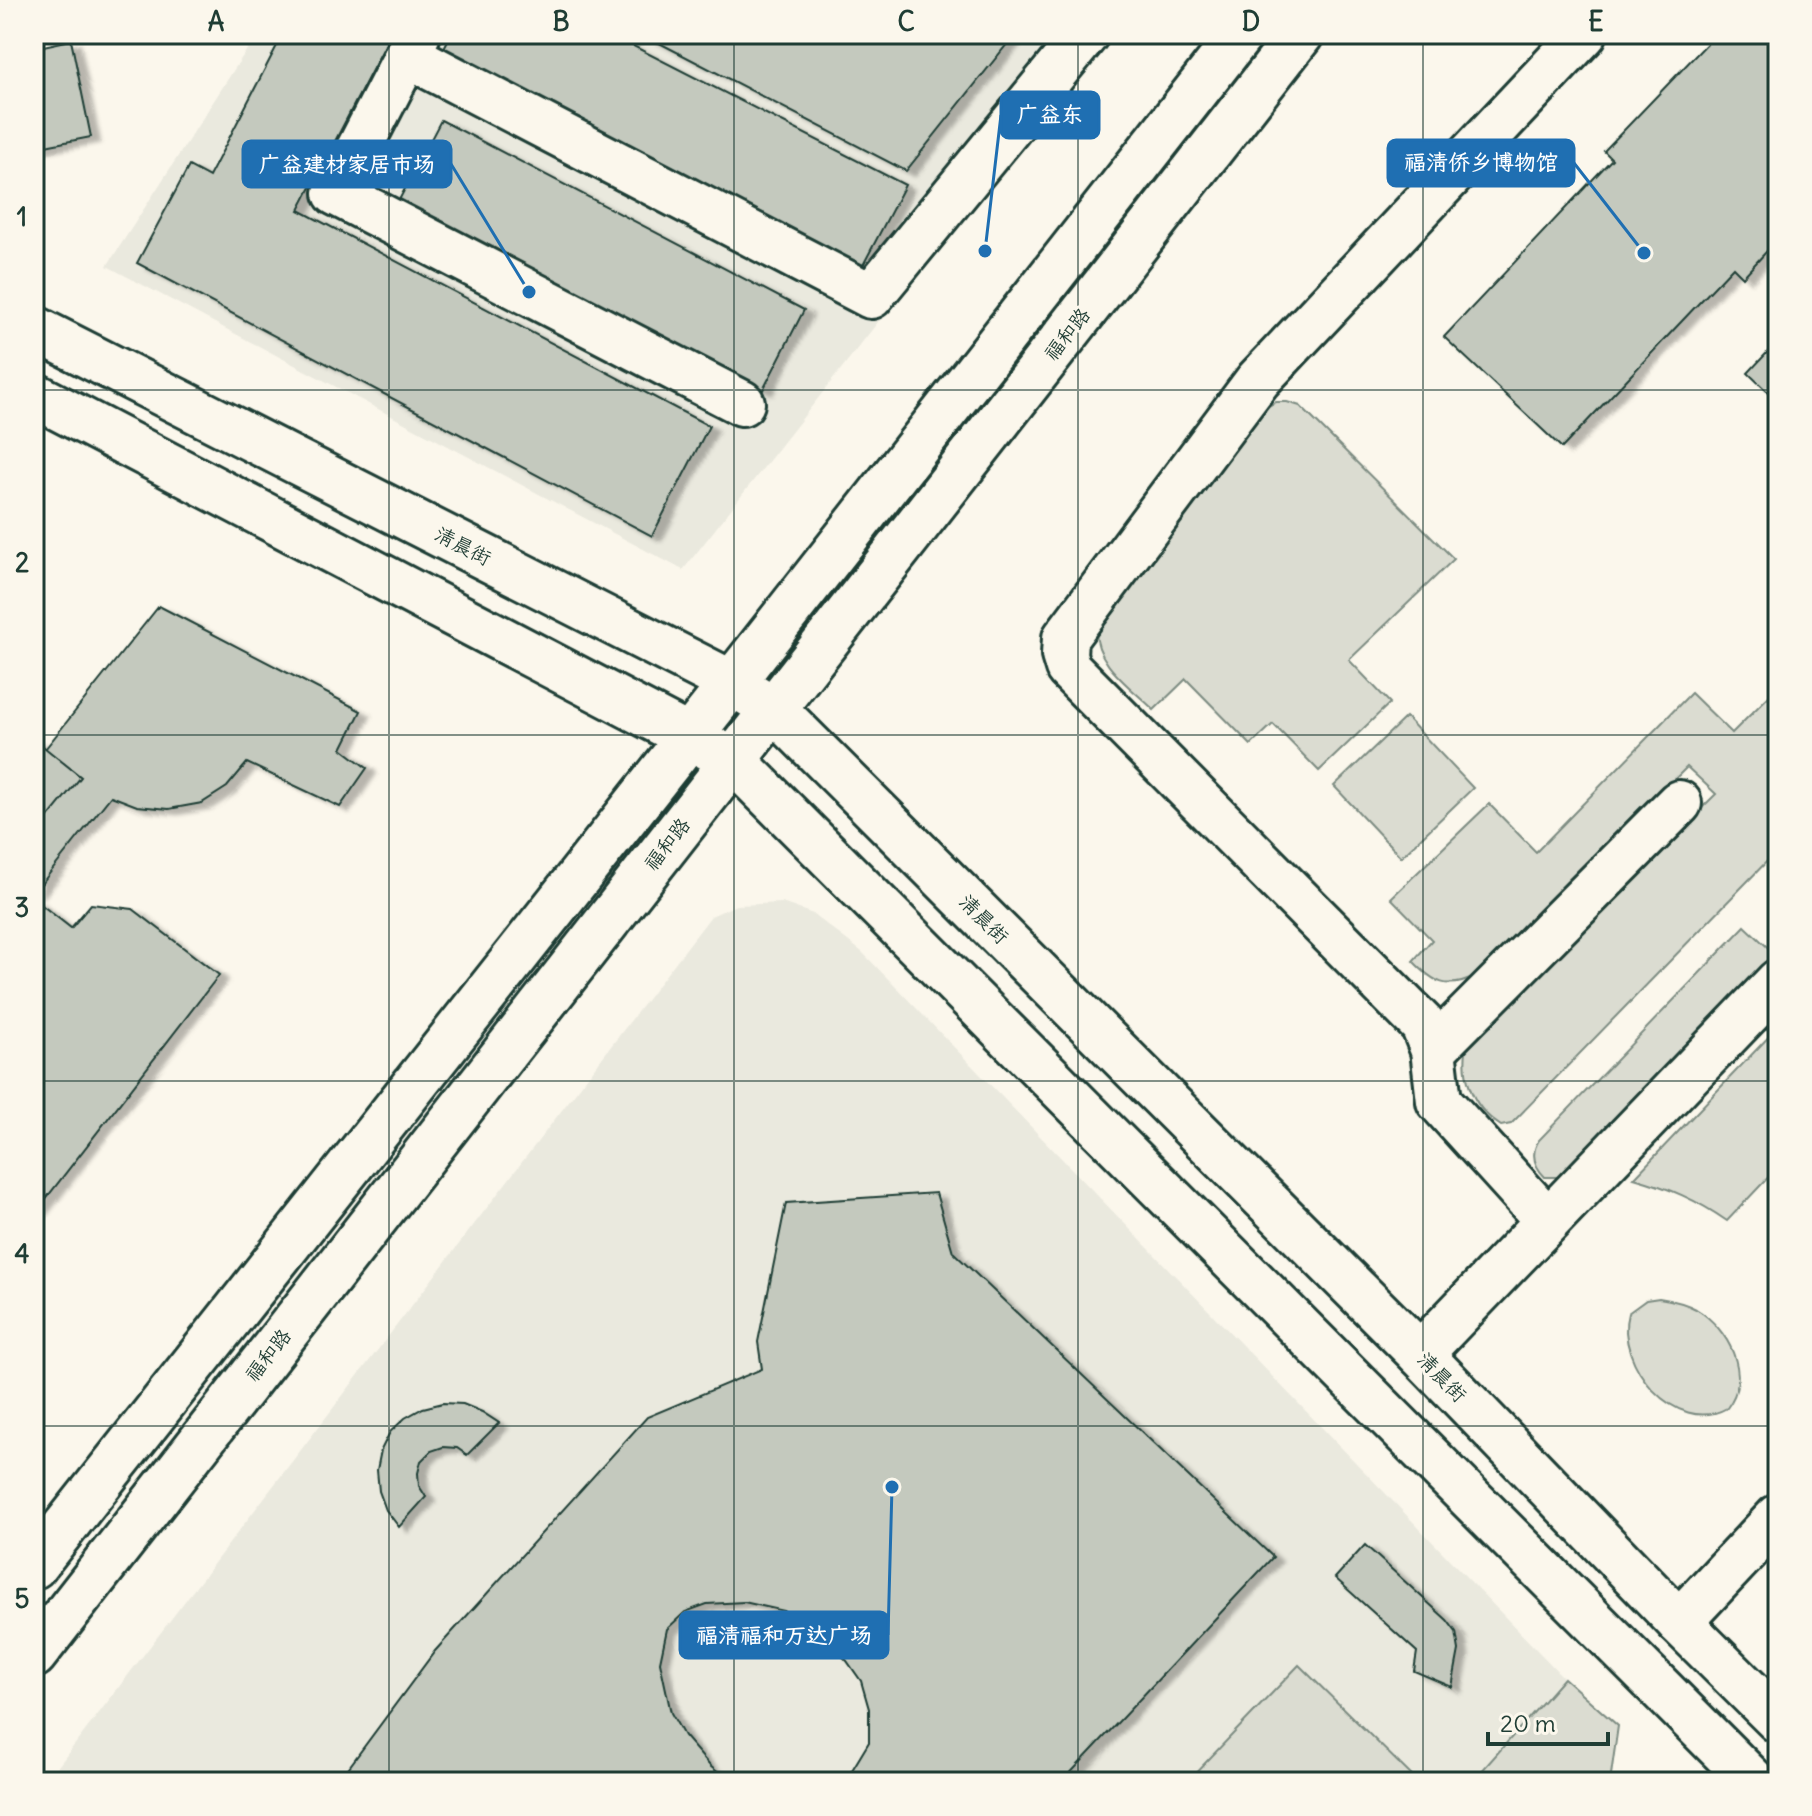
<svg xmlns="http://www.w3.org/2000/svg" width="1812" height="1816" font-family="Delius,'LXGW WenKai TC',sans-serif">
<defs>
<filter id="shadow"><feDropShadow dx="9" dy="5" stdDeviation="2" flood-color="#0004"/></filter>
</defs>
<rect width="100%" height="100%" fill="#fbf7ec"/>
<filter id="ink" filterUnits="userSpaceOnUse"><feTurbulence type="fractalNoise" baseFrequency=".0125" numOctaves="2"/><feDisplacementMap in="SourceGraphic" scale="16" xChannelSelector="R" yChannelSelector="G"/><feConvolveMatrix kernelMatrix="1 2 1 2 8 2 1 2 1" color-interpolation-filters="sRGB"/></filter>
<g filter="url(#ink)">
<g fill="#eae9de">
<polygon points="227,34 1118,34 882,317 683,570 107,266 248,48"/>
<polygon points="782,903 813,914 862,952 1564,1678 1472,1782 1418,1782 1299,1665 1187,1782 46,1782 711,916 736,905"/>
</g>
<g fill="#dbdcd1" stroke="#7d8c82" stroke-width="2">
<path d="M1276,402H1287L1300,406L1454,559L1349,660L1390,703L1319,771L1273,724L1251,745L1186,679L1154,710C1130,686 1093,663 1096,626L1264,408Z"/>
<path d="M1778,687V850L1511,1124L1501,1126C1470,1106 1459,1072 1469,1037L1716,794L1687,767L1477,976C1447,991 1434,983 1413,961L1432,940L1391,898L1489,804L1536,852L1691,693L1732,733Z"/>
<polygon points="1406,717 1473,788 1401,857 1334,786"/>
<path d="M1745,926L1777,956L1570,1170L1560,1177H1545C1534,1166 1530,1154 1539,1140Z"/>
<path d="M1778,1027V1167L1727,1221C1697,1200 1669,1188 1634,1178Z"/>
<path d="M1659,1298C1672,1300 1685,1303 1696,1309C1728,1328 1753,1375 1727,1408C1676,1437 1614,1363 1628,1313L1646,1300Z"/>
<polygon points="1299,1665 1418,1782 1187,1782"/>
<polygon points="1564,1678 1618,1726 1610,1782 1472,1782"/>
</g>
<g fill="#c4c9be" stroke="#1f3d34" stroke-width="2" filter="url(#shadow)">
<polygon points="283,34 391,34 299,210 709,426 652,536 137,263 189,166 209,177"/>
<polygon points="451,34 610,34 905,185 860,271 444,48"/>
<polygon points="642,34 1015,34 906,171"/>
<polygon points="1716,34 1778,34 1778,239 1743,277 1733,267 1562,448 1444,337 1612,159 1604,151"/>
<polygon points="71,40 91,137 35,148 34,48"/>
<polygon points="441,120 804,310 763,390 399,200"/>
<polygon points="1778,341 1778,402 1748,373"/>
<polygon points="159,606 361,711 342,749 367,768 340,807 247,763 227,787 202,803 169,809 137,806 111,796 34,893 34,763"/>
<polygon points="34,739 81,777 34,835"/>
<polygon points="34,899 71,928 91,904 133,909 219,975 34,1214"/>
<polygon points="936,1193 953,1252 1273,1557 1062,1782 839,1782 849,1775 869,1742 869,1709 861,1681 847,1661 822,1634 784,1611 744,1602 707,1604 685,1612 667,1629 660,1662 671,1713 684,1736 710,1766 730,1782 338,1782 435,1651 647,1417 762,1369 758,1342 786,1203"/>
<polygon points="443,1403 463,1404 482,1412 499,1423 467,1455 457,1448 443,1447 431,1451 421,1461 418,1473 419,1486 426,1497 399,1527 386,1510 379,1491 377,1470 381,1450 390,1432 405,1418 423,1408"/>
<polygon points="1365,1545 1447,1620 1456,1632 1459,1650 1452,1687 1414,1671 1417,1652 1335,1578"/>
</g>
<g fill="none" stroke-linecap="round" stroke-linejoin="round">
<defs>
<g id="street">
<polyline points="418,34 336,193 742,403"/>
<polyline points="407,55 871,296 1086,34"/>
<polyline points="1433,1050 1679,803"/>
<polyline points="1547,1220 1439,1101 1433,1050 1423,1025 1068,668 1064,655 1065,638 1258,380 1584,34"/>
<polyline points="1420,1354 1778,982"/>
<polyline points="1679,1622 1778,1517"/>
</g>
<g id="secondary">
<polyline points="34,328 732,683 774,709 1420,1354 1679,1622 1778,1720"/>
<polyline points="34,395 733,760 1754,1782"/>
<polyline points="34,1566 732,683 1241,34"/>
<polyline points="34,1655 1301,34"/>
</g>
</defs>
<use href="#street" stroke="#1f3d34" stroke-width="50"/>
<use href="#secondary" stroke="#1f3d34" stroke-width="50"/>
<use href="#street" stroke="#fbf7ec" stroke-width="44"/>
<use href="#secondary" stroke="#fbf7ec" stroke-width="44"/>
</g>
</g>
<path fill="none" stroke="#1f3d34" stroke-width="2" stroke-opacity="0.55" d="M389,34V1782M734,34V1782M1078,34V1782M1423,34V1782M34,390H1778M34,735H1778M34,1081H1778M34,1426H1778"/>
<g text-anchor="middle" stroke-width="6" stroke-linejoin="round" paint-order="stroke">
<g font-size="20" fill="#1f3d34" stroke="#fbf7ec">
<text transform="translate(1067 334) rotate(-52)" y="7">福和路</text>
<text transform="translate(463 546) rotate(27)" y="7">清晨街</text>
<text transform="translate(667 844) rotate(-52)" y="7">福和路</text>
<text transform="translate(984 919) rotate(45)" y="7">清晨街</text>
<text transform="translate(268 1355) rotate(-52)" y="7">福和路</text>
<text transform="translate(1442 1377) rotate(46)" y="7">清晨街</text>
</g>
</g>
<path fill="none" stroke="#1f6fb2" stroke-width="3" d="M985 251L1001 115M1644 253L1574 163M529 292L451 164M892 1487L888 1635"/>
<g fill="#1f6fb2" stroke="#fbf7ec" stroke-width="3">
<circle cx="985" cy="251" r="8"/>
<circle cx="1644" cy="253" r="8"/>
<circle cx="529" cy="292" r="8"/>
<circle cx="892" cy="1487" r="8"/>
</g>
<g fill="#1f6fb2" stroke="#1f6fb2" stroke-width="3">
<rect x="1001" y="92" width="98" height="46" rx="8"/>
<rect x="1388" y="140" width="186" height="46" rx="8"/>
<rect x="243" y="141" width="208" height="46" rx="8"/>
<rect x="680" y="1612" width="208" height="46" rx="8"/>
</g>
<g font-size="22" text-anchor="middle" font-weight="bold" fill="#fff">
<text x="1050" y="122">广益东</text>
<text x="1481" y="170">福清侨乡博物馆</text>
<text x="347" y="172">广益建材家居市场</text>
<text x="784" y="1643">福清福和万达广场</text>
</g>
<rect width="1812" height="1816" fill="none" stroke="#fbf7ec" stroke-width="88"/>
<path d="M1488 1732v12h120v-12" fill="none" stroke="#1f3d34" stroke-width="4"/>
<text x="1500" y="1732" font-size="24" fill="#1f3d34" stroke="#fbf7ec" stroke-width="6" paint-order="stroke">20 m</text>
<rect x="44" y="44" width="1724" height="1728" fill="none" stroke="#1f3d34" stroke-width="3"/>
<g font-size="26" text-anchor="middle" font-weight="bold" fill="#1f3d34">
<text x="216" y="31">A</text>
<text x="561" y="31">B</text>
<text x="906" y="31">C</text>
<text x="1251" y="31">D</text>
<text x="1596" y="31">E</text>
<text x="22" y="226">1</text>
<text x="22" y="572">2</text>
<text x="22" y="917">3</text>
<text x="22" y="1263">4</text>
<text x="22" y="1608">5</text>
</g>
</svg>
